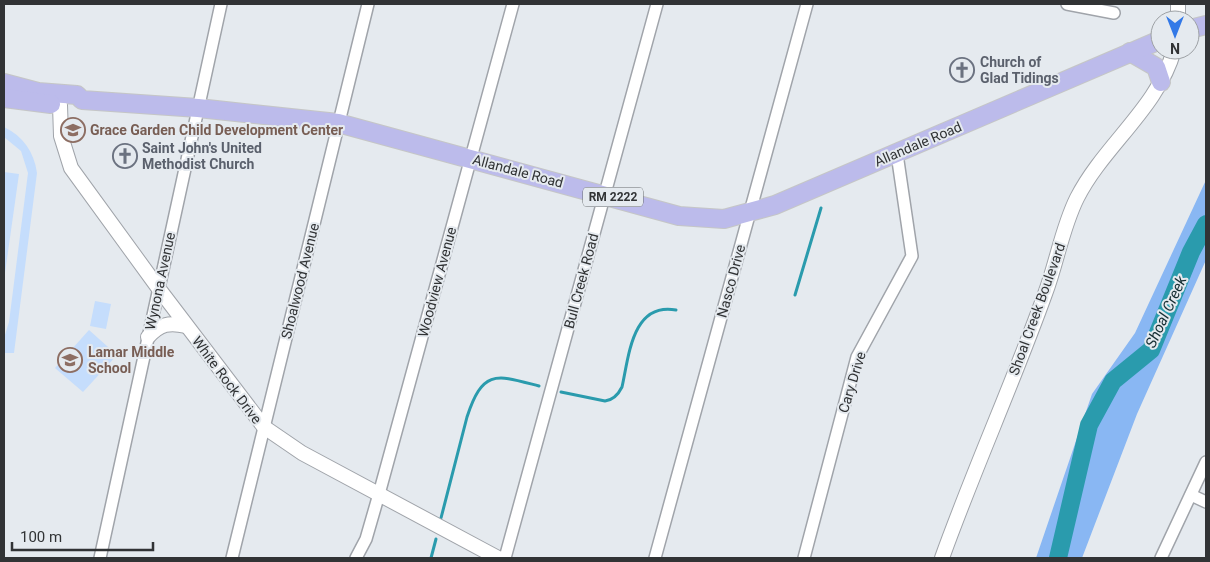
<svg xmlns="http://www.w3.org/2000/svg" width="1210" height="562" font-family="Roboto,sans-serif">
<rect width="100%" height="100%" fill="#e5eaef"/>
<g fill="#c5ddfc">
<path d="M4,127C23,136 34,152 37,173L14,353H4V338L9,322L28,173L21,151L4,137Z"/>
<polygon points="4,172 19,174 4,280"/>
<polygon points="95,301 111,304 106,329 90,326"/>
<polygon points="89,330 117,355 83,392 55,368"/>
</g>
<polygon fill="#89b7f3" points="1206,180 1206,260 1137,414 1082,558 1036,558 1092,394 1135,333"/>
<g fill="none" stroke-linecap="round" stroke-linejoin="round">
<g stroke="#2a9bad" stroke-width="3">
<polyline points="795,295 821,208"/>
<path d="M561,392L605,401C613,400 618,395 622,387C629,356 632,302 676,310"/>
<path d="M441,518L467,417C483,368 497,375 539,386"/>
<polyline points="431,558 436,539"/>
</g>
<polyline stroke="#2a9bad" stroke-width="18" points="1058,558 1089,425 1113,381 1151,350 1191,252 1206,224"/>
<defs>
<g id="minor">
<polyline points="1067,4 1114,13"/>
<polyline points="1191,495 1206,502"/>
<polyline points="100,558 221,4"/>
<polyline points="232,558 368,4"/>
<polyline points="356,558 366,539 379,494 513,4"/>
<polyline points="505,558 657,4"/>
<polyline points="655,558 807,4"/>
<polyline points="804,558 857,357 912,256 897,154"/>
<polyline points="1161,558 1206,462"/>
</g>
<g id="tertiary">
<polyline points="1178,20 1178,4"/>
<polyline points="60,105 61,136 71,168 159,289 264,427 302,453 498,558"/>
<path d="M148,337C160,324 169,322 186,326"/>
<path d="M942,558C974,469 1013,383 1045,294C1057,262 1062,228 1077,198C1104,145 1158,108 1174,50"/>
</g>
<g id="primary">
<polyline points="1190,29 1206,25"/>
<polyline points="1130,52 1156,67 1161,82"/>
<polyline points="4,83 38,92 77,95 82,100 198,108 338,123 679,216 724,219 775,205 1160,40"/>
<polyline points="4,98 51,104"/>
</g>
</defs>
<use href="#minor" stroke="#a0a4aa" stroke-width="14"/>
<use href="#tertiary" stroke="#a0a4aa" stroke-width="16"/>
<use href="#primary" stroke="#c5c6c6" stroke-width="20"/>
<use href="#minor" stroke="#fff" stroke-width="11"/>
<use href="#tertiary" stroke="#fff" stroke-width="14"/>
<use href="#primary" stroke="#bcbbeb" stroke-width="18"/>
</g>
<defs>
<symbol id="church-ring" viewBox="-11 -11 22 22"><circle r="9.5" fill="#e5eaef" stroke="#6b7280" stroke-width="1.5"/><path d="M-1.2-6h2.4v3.5h3.3v2.4h-3.3V6h-2.4V-.1h-3.3v-2.4h3.3Z" fill="#6b7280"/></symbol>
<symbol id="school-ring" viewBox="-11 -11 22 22"><circle r="9.5" fill="#e5eaef" stroke="#8d6e63" stroke-width="1.5"/><path d="M0-5L7-2L0 1L-7-2ZM-4 1L0 2.5L4 1V4Q0 6-4 4Z" fill="#8d6e63"/></symbol>
</defs>
<g fill-rule="evenodd">
<use href="#church-ring" x="948" y="56" width="28" height="28"/>
<use href="#school-ring" x="59" y="116" width="28" height="28"/>
<use href="#church-ring" x="111" y="142" width="28" height="28"/>
<use href="#school-ring" x="56" y="346" width="28" height="28"/>
</g>
<g text-anchor="middle" stroke-width="4" stroke-linejoin="round" paint-order="stroke">
<rect fill="#e5eaef" stroke="#676a6d" stroke-width="1" x="583" y="187.5" width="60" height="19" rx="4"/>
<g font-size="12" font-weight="bold" fill="#313335">
<text x="613" y="201">RM 2222</text>
</g>
<g font-size="14" font-weight="bold" fill="#5b616d" stroke="#e5eaef" text-anchor="start">
<text x="980" y="67">Church of<tspan x="980" dy="16">Glad Tidings</tspan></text>
<text x="142" y="153">Saint John's United<tspan x="142" dy="16">Methodist Church</tspan></text>
</g>
<g font-size="14" font-weight="bold" fill="#785e54" stroke="#e5eaef" text-anchor="start">
<text x="90" y="135">Grace Garden Child Development Center</text>
<text x="88" y="357">Lamar Middle<tspan x="88" dy="16">School</tspan></text>
</g>
<g font-size="14" fill="#313335" stroke="#e5eaef">
<text transform="translate(918 144) rotate(-23)" y="5">Allandale Road</text>
<text transform="translate(518 171) rotate(15)" y="5">Allandale Road</text>
<text transform="translate(160 281) rotate(-78)" y="5">Wynona Avenue</text>
<text transform="translate(300 281) rotate(-76)" y="5">Shoalwood Avenue</text>
<text transform="translate(581 281) rotate(-75)" y="5">Bull Creek Road</text>
<text transform="translate(731 281) rotate(-75)" y="5">Nasco Drive</text>
<text transform="translate(437 282) rotate(-75)" y="5">Woodview Avenue</text>
<text transform="translate(1037 309) rotate(-70)" y="5">Shoal Creek Boulevard</text>
<text transform="translate(227 380) rotate(53)" y="5">White Rock Drive</text>
<text transform="translate(852 382) rotate(-73)" y="5">Cary Drive</text>
</g>
<g font-size="15" font-style="italic" fill="#162e33" stroke="#e5eaef">
<text transform="translate(1166 312) rotate(-65)" y="5">Shoal Creek</text>
</g>
</g>
<rect width="1210" height="562" fill="none" stroke="#313335" stroke-width="10"/>
<g transform="translate(1175 35) rotate(180)"><circle r="24" fill="#e5eaef" stroke="#9da1a5"/>
<path d="M0-4L9 19L0 12L-9 19Z" fill="#3379e7"/>
<text y="-8" font-size="14" font-weight="bold" text-anchor="middle" fill="#313335">N</text>
</g>
<path d="M12 542v8h141v-8" fill="none" stroke="#313335" stroke-width="2.5"/>
<text x="20" y="542" font-size="15" fill="#313335" stroke="#e5eaef" stroke-width="4" paint-order="stroke">100 m</text>
</svg>
